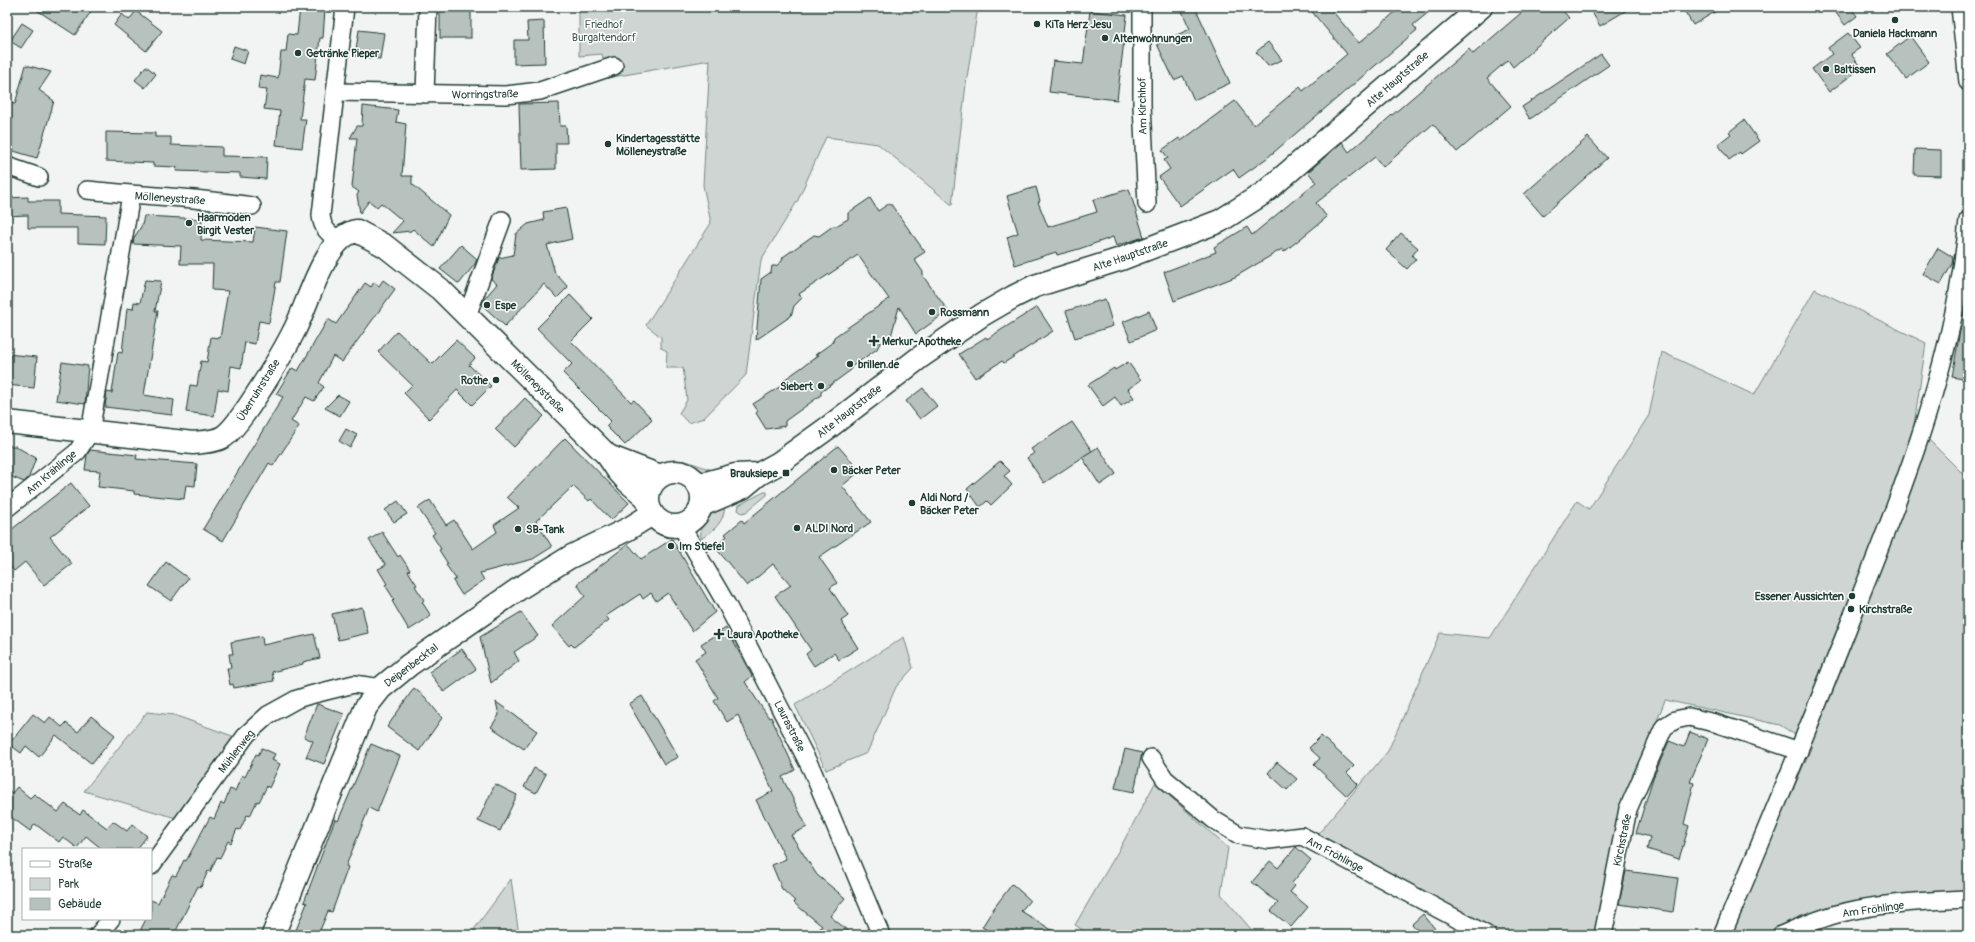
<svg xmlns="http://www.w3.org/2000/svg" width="1975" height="942" font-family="Pangolin,sans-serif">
<rect width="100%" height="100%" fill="#f2f3f3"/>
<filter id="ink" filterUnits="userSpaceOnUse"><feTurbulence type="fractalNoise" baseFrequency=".025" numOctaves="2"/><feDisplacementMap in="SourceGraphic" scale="8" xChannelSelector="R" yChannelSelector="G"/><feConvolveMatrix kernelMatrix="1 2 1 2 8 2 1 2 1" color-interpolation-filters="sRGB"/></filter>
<g filter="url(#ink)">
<g fill="#ced5d3" stroke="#768984">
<polygon points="579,7 978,7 966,84 952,205 878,144 826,137 798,200 761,260 746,375 704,418 688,423 679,413 687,400 683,368 666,368 667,351 661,348 661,337 646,325 711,223 703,185 710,60 607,78 602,54 579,56"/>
<polygon points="1815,289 1926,343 1914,425 1968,479 1968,892 1832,910 1759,935 1729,935 1812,746 1780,725 1665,700 1625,805 1600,935 1494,935 1314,839 1388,751 1440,633 1490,638 1577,501 1589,509 1649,415 1662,352 1754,395"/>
<polygon points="676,460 686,461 712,470 708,476 681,465 654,466 664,462"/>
<polygon points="764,492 767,492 767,495 746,512 742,513 738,510 739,505"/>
<path d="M725,505C724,523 714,530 701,539C699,517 708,514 725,505Z"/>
<polygon points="904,637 913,668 896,687 867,753 826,770 795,705"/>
<polygon points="147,712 174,715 235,737 176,818 84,791"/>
<polygon points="1155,783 1228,848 1221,894 1256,935 1090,935 1075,925 1120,848"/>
<polygon points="511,879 518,928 514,935 470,935"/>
</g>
<g fill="#b7c1bd" stroke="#1f3d34">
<polygon points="32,7 94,7 75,35"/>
<polygon points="300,7 325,9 323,38 320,38 315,80 305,79 300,119 306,119 302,148 276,145 280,111 264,109 267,90 258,89 260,75 278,78 281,52 286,52 288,34 297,35"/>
<rect x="440" y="7" width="31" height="31"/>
<polygon points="1180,7 1195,7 1230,83 1194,100 1183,76 1174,80 1157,44 1190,29"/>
<polygon points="1308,7 1329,7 1359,43 1401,7 1435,7 1413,25 1417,30 1267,158 1239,178 1233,169 1180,206 1159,177 1170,169 1164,160 1168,158 1162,150 1179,138 1181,141 1235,101 1254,125 1300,87 1303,91 1347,54"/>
<polygon points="1528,7 1560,7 1569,18 1513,67 1508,60 1487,78 1511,106 1457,152 1433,124 1383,167 1375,157 1316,203 1327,217 1284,252 1282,249 1235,277 1174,301 1164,272 1216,252 1214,247 1247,227 1252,235 1316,182 1308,172 1342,142 1349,152 1469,49 1473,54"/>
<polygon points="1589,7 1632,7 1600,26"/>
<polygon points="1682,7 1723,7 1693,25"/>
<polygon points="1844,7 1850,7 1857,16 1845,25 1836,13"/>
<polygon points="136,11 162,31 146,51 114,25 122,14 129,20"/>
<polygon points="1090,11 1127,15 1117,100 1049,92 1053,61 1083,64"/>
<polygon points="544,21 545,63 514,64 514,40 528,40 527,22"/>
<polygon points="22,23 33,30 21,48 10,41"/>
<polygon points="359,30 384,33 380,59 355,56"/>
<polygon points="1848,33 1860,48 1851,54 1861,68 1829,92 1812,69 1832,54 1828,48"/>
<polygon points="1910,36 1929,62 1906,79 1887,54"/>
<polygon points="1268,42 1282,60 1268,66 1256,52"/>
<polygon points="234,46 248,51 244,64 230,59"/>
<polygon points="1601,54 1609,65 1530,119 1522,107"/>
<polygon points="26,65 51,72 39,90 54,101 37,158 7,149 7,110 9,103 15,104"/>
<polygon points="146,66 156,74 145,88 135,80"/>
<polygon points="559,103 560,126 566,126 567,143 556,143 556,169 521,170 519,104"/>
<polygon points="363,106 398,110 396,122 406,124 402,176 412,176 412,184 449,215 434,247 413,229 411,231 392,233 403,221 381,203 377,207 369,201 360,213 357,195 359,192 352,187 357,138 350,138 357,126 362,126"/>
<polygon points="1744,120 1759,141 1741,154 1740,152 1729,160 1718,144 1731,134 1729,132"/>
<polygon points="106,132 155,133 155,137 171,137 171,145 222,147 222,156 267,157 266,179 240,177 240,173 176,171 177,167 153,166 153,163 106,161"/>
<polygon points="1588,137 1607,158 1543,216 1524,194"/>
<polygon points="1915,149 1941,150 1941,176 1914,175"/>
<polygon points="1036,187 1040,201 1038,202 1048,227 1097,212 1093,200 1129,189 1144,237 1116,246 1113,237 1079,249 1057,255 1056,252 1015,265 1007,237 1018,233 1007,196"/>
<polygon points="28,197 28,201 58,201 58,214 106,216 105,244 78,243 78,228 28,228 28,215 7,216 7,198"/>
<polygon points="870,198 878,211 890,203 925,252 914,259 923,272 923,276 948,311 916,334 899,307 891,336 880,343 877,349 851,367 851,370 821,392 821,395 785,421 785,426 766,429 756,413 758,411 753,404 784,384 784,380 819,355 815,355 833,342 834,337 889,299 858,255 799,294 802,298 794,306 791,316 756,340 761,279 771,272 772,266 776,266 782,261 783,257 814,235 819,236 833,226 836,226 848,219 848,213"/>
<polygon points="566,208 572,239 547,245 555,273 568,287 557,298 544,284 505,326 482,305 484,299 497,284 491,279 499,258 513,255 516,234 528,224 544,220 543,212"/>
<polygon points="144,216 202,219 201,240 253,242 255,227 287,231 280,282 276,282 269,323 259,321 255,344 245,342 241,368 231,366 228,391 218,389 214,416 186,412 190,385 197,386 201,361 207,362 211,337 220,338 228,291 212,290 213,264 180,264 181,246 133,244 134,238 142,225"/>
<polygon points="1401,233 1418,248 1412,256 1416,259 1407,269 1386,250"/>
<polygon points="461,245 477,259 475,264 459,284 440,269"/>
<polygon points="1938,248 1953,257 1952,264 1941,284 1923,274"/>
<polygon points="145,280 161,281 155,311 158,311 144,395 174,400 172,415 105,407 107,392 112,393 118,352 122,353 127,308 133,309 134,302 140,303"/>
<polygon points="383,280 395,289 342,362 333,356 319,383 324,387 314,401 306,397 291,421 299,426 273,466 269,463 223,541 203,529 283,397 276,394 292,368 298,371 328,319 336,324 365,283 371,287 374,282 379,286"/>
<polygon points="570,295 593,319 571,341 631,402 634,400 652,419 625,445 606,426 611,421 563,373 572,364 537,328"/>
<polygon points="1105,299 1113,326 1075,338 1066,311"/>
<polygon points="1037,307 1053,331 1004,363 1002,361 975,378 959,354 986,337 987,339"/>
<polygon points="1149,311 1156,330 1131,341 1123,322"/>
<polygon points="1961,325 1968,326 1968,380 1952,377"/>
<polygon points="397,331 432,364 456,340 475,358 469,365 491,386 472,405 457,390 429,419 404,393 412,385 378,352"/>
<polygon points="7,354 37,357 34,388 7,385"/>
<polygon points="62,362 88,366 85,404 56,400"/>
<polygon points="1128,362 1141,380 1128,389 1134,398 1121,406 1115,397 1103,406 1088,385 1114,368 1115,370"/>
<polygon points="923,388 937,406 920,419 906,401"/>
<polygon points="338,395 349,401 340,416 325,408"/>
<polygon points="525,398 544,416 514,447 495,429"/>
<polygon points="1072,422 1092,451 1044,483 1027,458 1034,453 1031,449"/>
<polygon points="346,429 357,435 350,448 339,441"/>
<polygon points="565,438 629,503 611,520 591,499 589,501 573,486 536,521 552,547 533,559 480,573 484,580 462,595 453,581 456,579 446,565 448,564 439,550 441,549 432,535 435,533 418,508 430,500 446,525 454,520 473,549 497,532 494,525 519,508 507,497"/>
<polygon points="7,446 15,446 36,458 29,477 24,482 7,475"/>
<polygon points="838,446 860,471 842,486 871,522 819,557 837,583 830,588 848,616 841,621 858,648 839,660 834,653 814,666 806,654 811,650 775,596 791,585 773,564 747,586 715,547 727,536 725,534 742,520 744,523"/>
<polygon points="1098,447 1116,474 1100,485 1082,457"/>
<polygon points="90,450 137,455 136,459 197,464 195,486 186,485 184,499 134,494 134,491 98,487 100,471 85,470 87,455"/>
<polygon points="1000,461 1010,471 1004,476 1012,485 991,505 987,501 980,507 967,489"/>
<polygon points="71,483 89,506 50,537 72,564 44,585 25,562 14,571 7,562 7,533"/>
<polygon points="398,501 407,514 394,522 385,510"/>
<polygon points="382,532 398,557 400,555 410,570 408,571 417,585 415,586 424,600 422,602 431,616 409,630 392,601 394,599 385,585 387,584 378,569 386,565 369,540"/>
<polygon points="672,539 715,612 692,631 668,593 656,601 651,593 643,599 640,594 606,616 609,620 574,647 571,644 569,646 552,626 585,596 577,584 628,544 641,559"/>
<polygon points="166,562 188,578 171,601 149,586"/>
<polygon points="362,607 368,633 338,640 332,614"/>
<polygon points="521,612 538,636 514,652 519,661 491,683 480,637"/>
<polygon points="726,628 752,676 745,682 769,718 771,717 795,770 782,777 807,827 791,835 817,875 845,898 830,916 853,935 814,935 822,926 794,903 795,901 782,889 772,865 786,859 756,800 773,791 738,715 727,722 714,701 718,698 695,659 706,652 701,644"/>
<polygon points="314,634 320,658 303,662 303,664 272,672 274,681 234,688 233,684 230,685 227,668 231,668 229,654 233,654 231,642 262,636 263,645"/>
<polygon points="462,649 476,669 444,692 429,672"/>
<polygon points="414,688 425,697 442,718 419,751 387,727"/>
<polygon points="642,696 678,757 664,764 629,704"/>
<polygon points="496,702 537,731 524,749 491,727 499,715"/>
<polygon points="317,704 344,714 324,764 306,757 313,741 304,737"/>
<polygon points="33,714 45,723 50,717 62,727 66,723 78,732 91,716 115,735 92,764 56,735 39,757 26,746 21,753 9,744"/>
<polygon points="1690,732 1708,739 1690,782 1694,783 1684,824 1689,826 1679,859 1647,849 1650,837 1636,833 1653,778 1669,741 1684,747"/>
<polygon points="1321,736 1354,766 1347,773 1358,784 1347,796 1314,765 1320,758 1309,748"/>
<polygon points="371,744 400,756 377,812 369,808 346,866 348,867 332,912 328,911 318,935 294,935 307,903 304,902 335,819 338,821"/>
<polygon points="262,748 275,754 272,760 280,764 269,788 267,786 259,802 257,801 250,816 247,815 240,830 237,829 231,843 228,841 220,858 217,857 210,872 208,871 201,887 198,886 174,935 138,935 146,919 151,919 151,900 158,903 172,875 176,876 184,860 186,861 210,817 214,819 221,803 224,804 230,789 235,791 242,775 245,777 256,754 258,755"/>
<polygon points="1125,749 1142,753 1134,792 1115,788"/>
<polygon points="1277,762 1297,779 1287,790 1268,773"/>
<polygon points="534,768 546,774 536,793 524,787"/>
<polygon points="495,784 517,795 500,831 478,821"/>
<polygon points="17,787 30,798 34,794 58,812 65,804 80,815 83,810 107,828 113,821 127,831 132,824 147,836 137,849 102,849 86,836 77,848 63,837 59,842 35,824 30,831 7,814 7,789 12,793"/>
<polygon points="1296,847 1311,860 1292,883 1295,886 1290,892 1308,907 1291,927 1271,911 1278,903 1252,882 1270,861 1278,868"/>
<polygon points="1626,871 1678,878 1673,912 1619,904"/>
<polygon points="1012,884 1030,900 1021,911 1060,935 996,935 982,927 994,908"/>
<polygon points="1423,914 1440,935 1421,935 1412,924"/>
</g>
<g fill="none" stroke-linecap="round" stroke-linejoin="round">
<defs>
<g id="minor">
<polyline points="1142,7 1142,105 1147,204"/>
<polyline points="1960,7 1968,82"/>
<polyline points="335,92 506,95 540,91 614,66"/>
<polyline points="425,94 428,7"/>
<polyline points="7,166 39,177"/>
<path d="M87,190C142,196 197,197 252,206"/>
<path d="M338,240C328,233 322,228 321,215L345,7"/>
<polyline points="467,316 502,220"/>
<polyline points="7,508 77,452 90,432 131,195"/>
<polyline points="681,526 727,605 812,770 881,935"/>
<polyline points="1151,758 1165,779 1214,820 1239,835 1269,840 1302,836 1487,935"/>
<polyline points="151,866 247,734 268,715 297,699 310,695 354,684 381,688"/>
<polyline points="98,935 111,919"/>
<polyline points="1603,935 1628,809 1664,727 1675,720 1689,717 1715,723 1799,751"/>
<path d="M1722,935C1768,826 1813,717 1856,607C1906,482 1956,355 1968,220"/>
<path d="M1781,935C1800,927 1820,918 1841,913C1882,903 1926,901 1968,899"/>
</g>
<g id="secondary">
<path d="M7,422L193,443C203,442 214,442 223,437C240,427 284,351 294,331C308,305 325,235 357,231L385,246L440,289L567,415L608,456L618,471L627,481L647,498"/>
<polyline points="608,456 660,476"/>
<circle cx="675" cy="499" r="27"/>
<polyline points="698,485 735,475 759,474"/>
<polyline points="702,505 742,488 759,474 779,463 829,427 919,358 982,315 1013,297 1035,286 1121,259 1220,221 1264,193 1481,7"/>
<polyline points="273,935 366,707 381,688 409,665 520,588 570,557 628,529 652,514"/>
</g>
</defs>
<use href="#minor" stroke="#1f3d34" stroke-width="20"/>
<use href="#secondary" stroke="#1f3d34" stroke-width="25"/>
<use href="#minor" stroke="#fff" stroke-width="17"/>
<use href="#secondary" stroke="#fff" stroke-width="22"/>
</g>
</g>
<g fill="#1f3d34" stroke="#fff" stroke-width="1.5">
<circle cx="1895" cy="20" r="4"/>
<circle cx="1037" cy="24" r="4"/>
<circle cx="1105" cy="38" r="4"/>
<circle cx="298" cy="53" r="4"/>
<circle cx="1826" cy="69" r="4"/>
<circle cx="608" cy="144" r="4"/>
<circle cx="189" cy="223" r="4"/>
<circle cx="487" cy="305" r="4"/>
<circle cx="932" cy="312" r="4"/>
<path d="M872 335h4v4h4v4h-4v4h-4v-4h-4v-4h4z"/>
<circle cx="850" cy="364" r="4"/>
<circle cx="496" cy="380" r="4"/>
<circle cx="821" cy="386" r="4"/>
<circle cx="834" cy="470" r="4"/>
<rect x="782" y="469" width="8" height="8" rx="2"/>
<circle cx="912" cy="503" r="4"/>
<circle cx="797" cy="528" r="4"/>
<circle cx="518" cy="529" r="4"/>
<circle cx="671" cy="546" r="4"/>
<circle cx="1852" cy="596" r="4"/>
<circle cx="1851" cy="609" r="4"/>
<path d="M717 628h4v4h4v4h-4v4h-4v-4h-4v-4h4z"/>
</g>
<g text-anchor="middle" stroke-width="3" stroke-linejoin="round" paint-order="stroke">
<g font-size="11" fill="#425b54" stroke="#fff">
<text x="604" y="28">Friedhof<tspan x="604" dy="13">Burgaltendorf</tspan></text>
</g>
<g font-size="11" font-weight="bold" fill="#1f3d34" stroke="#fff" text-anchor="start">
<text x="1045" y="28">KiTa Herz Jesu</text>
<text x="1895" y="37" text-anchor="middle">Daniela Hackmann</text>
<text x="1113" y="42">Altenwohnungen</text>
<text x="306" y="57">Getränke Pieper</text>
<text x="1834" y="73">Baltissen</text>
<text x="616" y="142">Kindertagesstätte<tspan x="616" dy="13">Mölleneystraße</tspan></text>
<text x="197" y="221">Haarmoden<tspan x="197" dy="13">Birgit Vester</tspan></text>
<text x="495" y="309">Espe</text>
<text x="940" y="316">Rossmann</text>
<text x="882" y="345">Merkur-Apotheke</text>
<text x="858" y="368">brillen.de</text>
<text x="488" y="384" text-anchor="end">Rothe</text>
<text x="813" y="390" text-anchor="end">Siebert</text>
<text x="842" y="474">Bäcker Peter</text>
<text x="778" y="477" text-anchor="end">Brauksiepe</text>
<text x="920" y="501">Aldi Nord /<tspan x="920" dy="13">Bäcker Peter</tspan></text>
<text x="805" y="532">ALDI Nord</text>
<text x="526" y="533">SB-Tank</text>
<text x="679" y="550">Im Stiefel</text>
<text x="1844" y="600" text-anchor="end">Essener Aussichten</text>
<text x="1859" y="613">Kirchstraße</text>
<text x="727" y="638">Laura Apotheke</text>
</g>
<g font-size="11" fill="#1f3d34" stroke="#fff">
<text transform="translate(1397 79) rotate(-41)" y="4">Alte Hauptstraße</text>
<text transform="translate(485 94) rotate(-1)" y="4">Worringstraße</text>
<text transform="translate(1142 106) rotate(-91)" y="4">Am Kirchhof</text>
<text transform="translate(170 198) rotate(4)" y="4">Mölleneystraße</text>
<text transform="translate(1130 255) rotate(-19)" y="4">Alte Hauptstraße</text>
<text transform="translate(538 386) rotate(45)" y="4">Mölleneystraße</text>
<text transform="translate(258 390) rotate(-58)" y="4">Überruhrstraße</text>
<text transform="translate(849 411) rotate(-38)" y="4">Alte Hauptstraße</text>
<text transform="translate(51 472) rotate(-40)" y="4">Am Krählinge</text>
<text transform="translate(411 665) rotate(-37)" y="4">Deipenbecktal</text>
<text transform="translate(790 726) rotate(63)" y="4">Laurastraße</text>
<text transform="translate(236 751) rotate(-52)" y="4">Mühlenweg</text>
<text transform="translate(1622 840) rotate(-78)" y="4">Kirchstraße</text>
<text transform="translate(1335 854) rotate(28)" y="4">Am Fröhlinge</text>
<text transform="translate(1873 909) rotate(-8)" y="4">Am Fröhlinge</text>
</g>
</g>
<rect width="1975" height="942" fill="none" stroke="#fff" stroke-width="24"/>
<rect x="12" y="12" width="1951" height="918" fill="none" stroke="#1f3d34" stroke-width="1.5" filter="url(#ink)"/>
<rect x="22" y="848" width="130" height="72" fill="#ffffff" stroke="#a5b1ae"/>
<rect x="30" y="861" width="20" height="6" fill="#ffffff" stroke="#a5b1ae"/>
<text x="58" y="868" font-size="12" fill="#1f3d34">Straße</text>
<rect x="30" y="878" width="20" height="12" fill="#ced5d3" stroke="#a5b1ae"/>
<text x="58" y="888" font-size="12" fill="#1f3d34">Park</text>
<rect x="30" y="898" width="20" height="12" fill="#b7c1bd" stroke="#a5b1ae"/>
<text x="58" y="908" font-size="12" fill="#1f3d34">Gebäude</text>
</svg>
